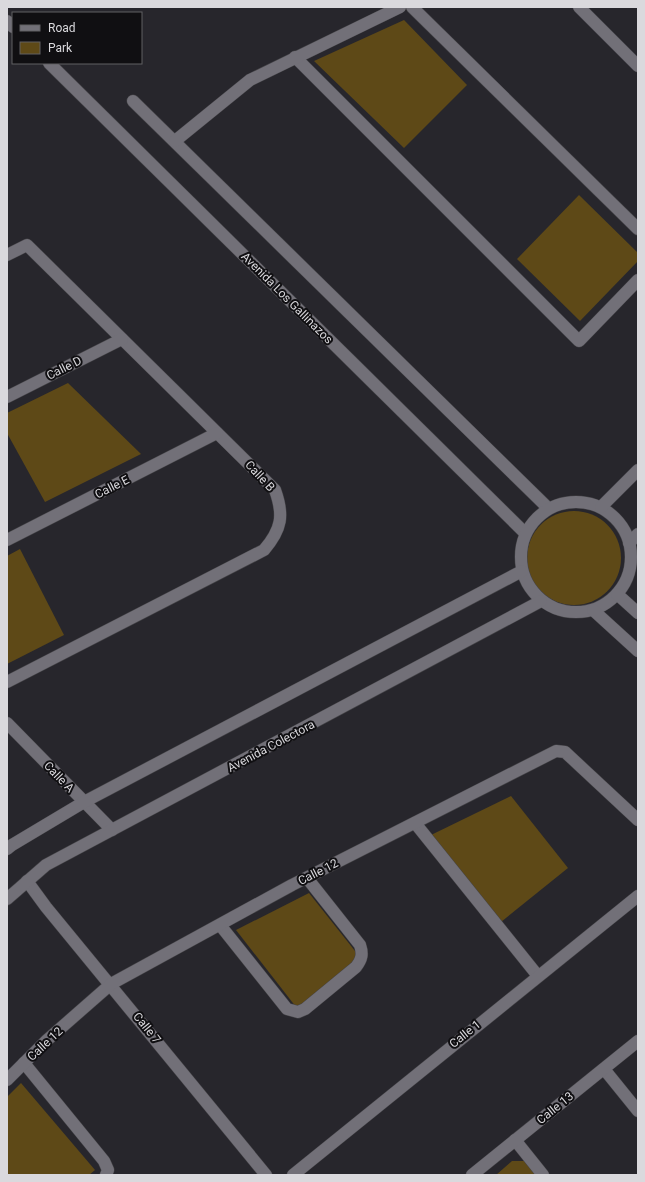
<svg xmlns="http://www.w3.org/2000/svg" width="645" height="1182" font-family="Roboto,sans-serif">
<rect width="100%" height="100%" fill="#27262c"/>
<g fill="#5e4917">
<polygon points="404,20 467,85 404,148 314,61"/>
<polygon points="579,195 638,253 638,261 580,321 517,259"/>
<polygon points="68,383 141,454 45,502 7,433 7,413"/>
<circle cx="574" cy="558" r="47"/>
<polygon points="20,549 64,635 7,664 7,556"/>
<polygon points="511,796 568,868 501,922 431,835"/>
<polygon points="309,893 359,956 358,964 305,1008 296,1007 236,930"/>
<polygon points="21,1083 95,1170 89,1175 7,1175 7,1097"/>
<polygon points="512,1161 525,1161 536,1175 496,1175"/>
</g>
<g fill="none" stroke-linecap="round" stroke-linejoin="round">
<defs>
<g id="minor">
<polyline points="412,7 638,229"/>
<polyline points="579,7 638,66"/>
<polyline points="295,57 579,341 638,280"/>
<polyline points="133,101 548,508"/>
<polyline points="175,141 250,80 400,7"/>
<path d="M7,255L27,245L275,490C284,515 282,529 264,550L7,682"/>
<polyline points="7,397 122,339"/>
<polyline points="7,540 217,433"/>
<polyline points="7,723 112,830"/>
<polyline points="415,823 538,976"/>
<polyline points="27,881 46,907 266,1175"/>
<path d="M220,925L287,1009L298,1012L305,1009L356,967C362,959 363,954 360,945L307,878"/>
<polyline points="24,1063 104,1161 108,1170 106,1175"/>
<polyline points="604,1069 638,1111"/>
<polyline points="7,1080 46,1041 111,984 292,885 556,751 565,752 638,820"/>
<polyline points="515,1140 543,1175"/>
<polyline points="293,1175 638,896"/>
<polyline points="472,1175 638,1041"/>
</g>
<g id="tertiary">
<polyline points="7,21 13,27"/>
<polyline points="49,63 525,533"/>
<circle cx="576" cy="557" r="55"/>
<polyline points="601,507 638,470"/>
<polyline points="629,543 638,534"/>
<polyline points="617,594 638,613"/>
<polyline points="593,610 638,651"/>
<polyline points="7,849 12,845 84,802 522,571"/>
<polyline points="7,899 46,865 541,601"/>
</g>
</defs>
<use href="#minor" stroke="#454448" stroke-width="13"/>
<use href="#tertiary" stroke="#454448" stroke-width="13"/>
<use href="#minor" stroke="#727078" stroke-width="12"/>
<use href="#tertiary" stroke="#727078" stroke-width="12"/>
</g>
<g text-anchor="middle" stroke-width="4" stroke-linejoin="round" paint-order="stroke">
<g font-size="12" fill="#dad9dd" stroke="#100f12">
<text transform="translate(287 298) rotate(45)" y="4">Avenida Los Gallinazos</text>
<text transform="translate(64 368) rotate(-27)" y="4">Calle D</text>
<text transform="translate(260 476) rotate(47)" y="4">Calle B</text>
<text transform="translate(112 487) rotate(-27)" y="4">Calle E</text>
<text transform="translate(271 746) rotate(-28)" y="4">Avenida Colectora</text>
<text transform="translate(59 777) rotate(46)" y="4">Calle A</text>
<text transform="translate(318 872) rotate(-27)" y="4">Calle 12</text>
<text transform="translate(147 1028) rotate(51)" y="4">Calle 7</text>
<text transform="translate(465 1034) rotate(-39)" y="4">Calle 1</text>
<text transform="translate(45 1044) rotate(-43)" y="4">Calle 12</text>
<text transform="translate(555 1108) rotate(-39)" y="4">Calle 13</text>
</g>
</g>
<rect width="645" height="1182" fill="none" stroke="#dad9dd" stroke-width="16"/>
<rect x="12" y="12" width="130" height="52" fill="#100f12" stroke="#616063"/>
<rect x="20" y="25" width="20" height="6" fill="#727078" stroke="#616063"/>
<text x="48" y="32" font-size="12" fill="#dad9dd">Road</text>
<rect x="20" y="42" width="20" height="12" fill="#5e4917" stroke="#616063"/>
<text x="48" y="52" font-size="12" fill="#dad9dd">Park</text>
</svg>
